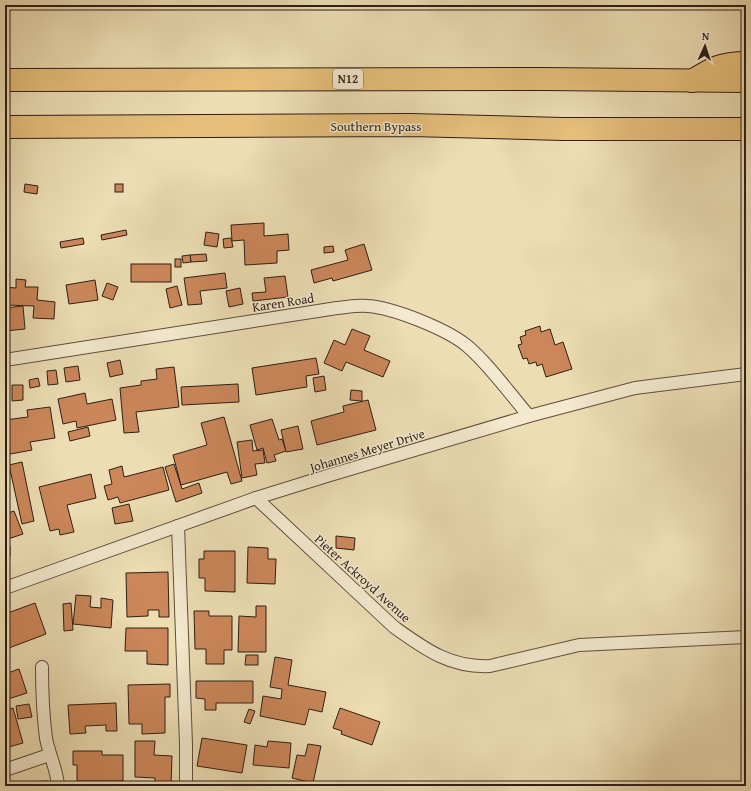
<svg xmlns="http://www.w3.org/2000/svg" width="751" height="791" font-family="'Gentium Book Plus',serif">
<rect width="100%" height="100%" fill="#ecddb3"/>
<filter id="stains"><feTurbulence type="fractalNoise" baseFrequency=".005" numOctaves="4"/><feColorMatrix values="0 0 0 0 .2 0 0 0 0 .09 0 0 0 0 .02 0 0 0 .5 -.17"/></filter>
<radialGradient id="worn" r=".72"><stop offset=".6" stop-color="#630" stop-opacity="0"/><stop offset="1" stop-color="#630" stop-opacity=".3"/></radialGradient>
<g fill="#cb875a" stroke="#2e1e16">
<polygon points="25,184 38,186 37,194 24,192"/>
<rect x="115" y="184" width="8" height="8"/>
<polygon points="264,223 264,236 288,234 289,250 277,251 277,263 245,265 244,240 232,241 231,225"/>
<polygon points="126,230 127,235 102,240 101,235"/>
<polygon points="206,232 219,234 217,247 204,245"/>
<polygon points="83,238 84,244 61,248 60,242"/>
<polygon points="231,238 233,247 224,248 223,239"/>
<polygon points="364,244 372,270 333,281 332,278 314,283 311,270 348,260 345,250"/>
<polygon points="333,246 334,252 324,253 324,247"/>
<polygon points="206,254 207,261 191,262 190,255"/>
<polygon points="190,255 191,262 183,263 182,256"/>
<rect x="175" y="259" width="6" height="8"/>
<rect x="131" y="264" width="40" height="18"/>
<polygon points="225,273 227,288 200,291 202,304 188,305 184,278"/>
<polygon points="285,276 288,297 253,301 252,293 266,292 264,278"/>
<polygon points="16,279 26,280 25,287 38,287 37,300 55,302 54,319 33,318 34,306 5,305 5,287 16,288"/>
<polygon points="95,280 98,300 69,304 66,285"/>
<polygon points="107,283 118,287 113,300 102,296"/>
<polygon points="177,286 182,305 170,308 166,289"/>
<polygon points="240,288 243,304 229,307 226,291"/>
<polygon points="23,306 25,329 5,331 5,308"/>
<polygon points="540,326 541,332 550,329 555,345 563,342 572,369 546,377 542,364 537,366 536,362 529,364 527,358 523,359 518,345 522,344 520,337 526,335 525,331"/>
<polygon points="352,329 370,336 364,350 390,361 383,377 346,362 342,371 324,363 334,340 345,345"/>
<polygon points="316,358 319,374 306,376 307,387 256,395 252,368"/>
<polygon points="120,360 123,374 110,377 107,363"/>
<polygon points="78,366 80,380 66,382 64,368"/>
<polygon points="174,367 179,407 136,412 139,432 124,433 120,388 141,385 141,381 157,379 156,369"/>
<polygon points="56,370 58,384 48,385 47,371"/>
<polygon points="324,376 326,390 315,392 313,378"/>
<polygon points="38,378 40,386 30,388 29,380"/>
<polygon points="238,384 239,402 182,405 181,387"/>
<polygon points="12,385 23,385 23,400 12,401"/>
<polygon points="351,390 362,391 362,401 350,400"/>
<polygon points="85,393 87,404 112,399 116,420 77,428 76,421 63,424 58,399"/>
<polygon points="368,400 376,430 317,445 311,421 344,412 343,406"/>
<polygon points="50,407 55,438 30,442 32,450 5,455 5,420 28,417 27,410"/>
<polygon points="224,417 242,481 231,484 227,472 181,485 173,455 207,445 201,423"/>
<polygon points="272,419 279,440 282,439 286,451 274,455 276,461 267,463 263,448 257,450 250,425"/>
<polygon points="298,426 303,449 286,452 281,430"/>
<polygon points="88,427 90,436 70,441 68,432"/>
<polygon points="252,440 253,451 263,450 265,463 255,464 257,475 242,478 237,442"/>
<polygon points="22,462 34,521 22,524 9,465"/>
<polygon points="174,464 182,489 199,483 202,493 176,502 165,467"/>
<polygon points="122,466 124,477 163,467 169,490 120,503 118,497 108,500 104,486 112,484 109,470"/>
<polygon points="91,474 96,498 67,505 74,532 60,535 59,529 50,531 39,487"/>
<polygon points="129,504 133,521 115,524 112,508"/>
<polygon points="14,511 23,534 5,540 5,514"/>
<polygon points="336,536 355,538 354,550 336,548"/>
<polygon points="5,546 10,546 10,556 5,555"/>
<polygon points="248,547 268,548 268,559 276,559 275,584 247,583"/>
<polygon points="204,551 235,551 235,592 205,591 205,578 199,578 199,559 204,559"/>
<polygon points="168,572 169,617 159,617 159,610 148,610 148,616 127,617 126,573"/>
<polygon points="76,595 91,596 90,607 101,608 101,598 113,600 111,628 73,624"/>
<polygon points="35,603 46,634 9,648 5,639 5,614"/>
<polygon points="71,603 73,630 64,631 63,604"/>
<polygon points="256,606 266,606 266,652 238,652 239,616 256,617"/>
<polygon points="194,611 209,611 209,616 232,616 232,650 224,650 224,664 206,664 206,649 195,649"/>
<polygon points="126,628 168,628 168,665 147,664 147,651 125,651"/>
<polygon points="246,655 258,655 258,665 245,665"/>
<polygon points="275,657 292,660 288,685 326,692 322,712 309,709 305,725 260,716 263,696 281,699 282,689 270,687"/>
<polygon points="19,669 27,693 5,700 5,674"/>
<polygon points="196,681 253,681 253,703 216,703 216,710 205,710 205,699 196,698"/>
<polygon points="170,684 170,697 165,697 165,733 142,734 142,724 129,724 128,685"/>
<polygon points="116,703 117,731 106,731 106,725 85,726 86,733 70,734 68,705"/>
<polygon points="29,704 32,717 18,719 16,706"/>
<polygon points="13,708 23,743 9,747 8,742 5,743 5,710"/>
<polygon points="340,708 380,722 372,745 341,734 342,731 333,728"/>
<polygon points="249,709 255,711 250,724 244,722"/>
<polygon points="202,738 247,745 242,773 197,766"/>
<polygon points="135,741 155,741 154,755 172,756 171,786 155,786 155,778 135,777"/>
<polygon points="268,741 291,743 289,768 253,765 255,745 267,747"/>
<polygon points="308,744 321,746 313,783 292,778 297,755 305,756"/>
<polygon points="73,751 102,751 102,755 123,755 123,781 77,781 77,765 73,765"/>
<polygon points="48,781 48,786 5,786 5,783"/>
</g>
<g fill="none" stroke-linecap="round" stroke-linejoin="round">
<defs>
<g id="street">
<path d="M5,360L337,308C347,307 358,305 368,306C394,308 446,329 466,345C488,363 510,394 529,416"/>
<path d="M256,498L394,627C425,649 450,668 490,666L579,645L746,637"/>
<polyline points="178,526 186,744 186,786"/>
<polyline points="5,588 256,498 330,475 529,416 635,388 746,374"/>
<path d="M42,667C42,691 43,715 46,738C49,755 57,769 58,786"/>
<polyline points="5,770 49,755"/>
</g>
<g id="highway">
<polyline points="5,80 545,79 746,81"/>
<path d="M692,81C713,68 721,63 746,63"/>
<polyline points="5,127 410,125 563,129 746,129"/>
</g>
</defs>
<use href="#street" stroke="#5e4e3d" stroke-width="14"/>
<use href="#highway" stroke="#2e1e16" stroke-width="24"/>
<use href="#street" stroke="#f3e9ce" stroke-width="12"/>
<use href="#highway" stroke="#e6be7a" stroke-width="22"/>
</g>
<g text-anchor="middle" stroke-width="3" stroke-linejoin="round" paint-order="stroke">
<rect fill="#f3e9ce" stroke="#695b4d" stroke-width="1" x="333" y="69" width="30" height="20" rx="3"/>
<g font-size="12" font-weight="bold" fill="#2e1e16">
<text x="348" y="83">N12</text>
</g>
<g font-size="13" fill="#2e1e16" stroke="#f3e9ce">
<text x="376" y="131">Southern Bypass</text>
<text transform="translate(283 302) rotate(-9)" y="5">Karen Road</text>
<text transform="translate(367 450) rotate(-17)" y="5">Johannes Meyer Drive</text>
<text transform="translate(363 578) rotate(42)" y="5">Pieter Ackroyd Avenue</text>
</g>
</g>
<rect width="751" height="791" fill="none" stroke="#ecddb3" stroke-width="20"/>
<rect x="6" y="6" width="739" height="779" fill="none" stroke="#2e1e16" stroke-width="2"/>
<rect x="10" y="10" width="731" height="771" fill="none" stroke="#2e1e16"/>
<g transform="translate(705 46) rotate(3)" stroke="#f3e9ce" stroke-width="3" paint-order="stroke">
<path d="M0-3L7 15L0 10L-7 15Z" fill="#2e1e16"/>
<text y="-6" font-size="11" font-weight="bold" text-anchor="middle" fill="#2e1e16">N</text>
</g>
<rect width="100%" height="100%" filter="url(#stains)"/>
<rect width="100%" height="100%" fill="url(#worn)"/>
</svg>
